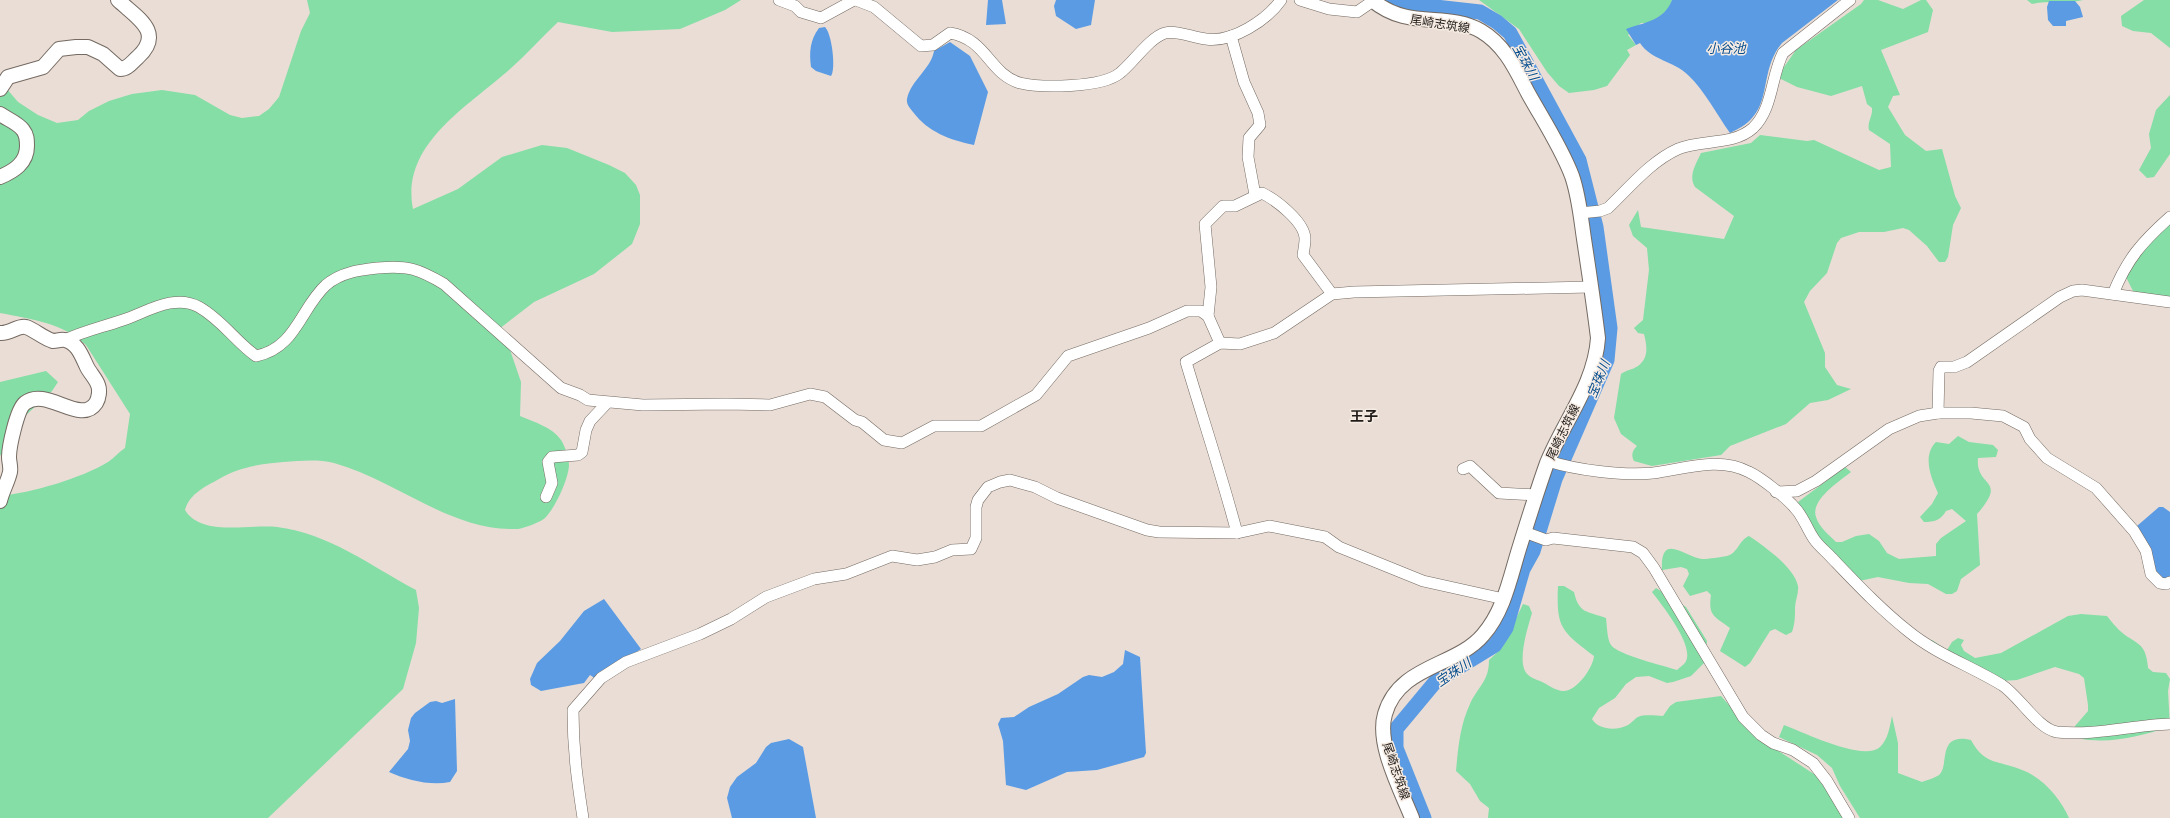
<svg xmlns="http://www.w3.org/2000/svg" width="2170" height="818" font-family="'Titillium Web','Noto Sans JP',sans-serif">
<rect width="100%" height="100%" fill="#e9ddd5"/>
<g fill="#84dea5">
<path d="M307,0H741L725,10L680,29L612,32L558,22C542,37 527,54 510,69C469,106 400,144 413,209L458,189L502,157L542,145L567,148L609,165L625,173L636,185L640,195V224L632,244L594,274L534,302L499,329L509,347L521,382L520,416C534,422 552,427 561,440C565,446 569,458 569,466C568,480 555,508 545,518C541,522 524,528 518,529C451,532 396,480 334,463C317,459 300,461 283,462C260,464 239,467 219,479C205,487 190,493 185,510C201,537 250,524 277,527C328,533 371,566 416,590L419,608L416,643L403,689L268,818H0V496C31,493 82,478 108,462C114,458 119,452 125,448L130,414L86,345C63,323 31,319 0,313V81L18,102L38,115L57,123L78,120L89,111L109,101L132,94L162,90L195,95L230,115L242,118L259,116L269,109L279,97L301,31L310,13Z"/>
<polygon points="1479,0 1672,0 1669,9 1651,23 1641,23 1628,35 1636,45 1627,50 1630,55 1607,86 1594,90 1569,93 1559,86 1547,72 1519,29"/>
<path d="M1864,0H1878L1903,9L1921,0H1926L1933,10L1928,32L1881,50L1900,95L1893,96L1888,107L1905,135L1926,151L1942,149L1955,196L1961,208L1953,225L1948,257L1945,262H1939L1927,246L1909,230L1903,228L1884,232H1859L1841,238L1837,243L1827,273L1810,291L1804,302L1825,353V367L1837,385L1851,389L1828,400L1810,403L1786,424L1730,446L1721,455L1652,466L1634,461C1631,455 1632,451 1637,446L1621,434L1614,418L1621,374C1626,370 1632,370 1638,366C1649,358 1647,346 1644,334L1638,333L1634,328L1643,320L1649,270L1647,248L1633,236L1629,225L1638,210L1641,227L1724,239L1734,216L1695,187C1688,176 1696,164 1701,153L1751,143L1760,135L1807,141L1814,140L1879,170L1891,167L1890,144L1869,130C1867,122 1873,116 1872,108L1867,104L1862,86L1831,96L1797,87L1777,77L1796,50L1861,4Z"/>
<path d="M2027,0H2083C2066,4 2049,0 2032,4Z"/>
<polygon points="2144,0 2170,0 2170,48 2151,33 2133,31 2122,26 2121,16"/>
<polygon points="2170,95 2170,154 2154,177 2147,178 2139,170 2151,148 2149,134 2156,110"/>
<polygon points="2170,222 2170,300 2134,293 2126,277 2131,264"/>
<polygon points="46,371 58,382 52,391 25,416 0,456 0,382"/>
<path d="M1958,436L1969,442L1993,445L1998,450L1996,457L1978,458C1975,488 2009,478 1977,514L1980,565L1961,579L1957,591L1952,594H1946L1928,584L1909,583L1878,577L1859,581L1818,541L1798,502L1845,467L1851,472C1840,481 1810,500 1816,517C1819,527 1829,535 1836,542H1842L1856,536L1869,534L1879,541L1887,553L1899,559L1936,556V544L1941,538L1966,521L1952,509L1946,511C1941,520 1934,522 1924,522L1920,517L1932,504L1938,493C1931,478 1922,456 1936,442L1949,444Z"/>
<path d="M1749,536C1765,547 1794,567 1798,586C1799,593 1795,601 1795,608C1795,617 1795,623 1792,632L1786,635L1775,629L1770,631L1750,663L1745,667L1720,651L1730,628C1714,616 1708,616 1711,595L1707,591L1690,596L1683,586L1689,574L1687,569L1681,567L1662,570C1660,531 1685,557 1702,559C1710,559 1720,557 1727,556C1738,553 1739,540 1749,536Z"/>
<path d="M1558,586H1564L1574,592C1579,614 1587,611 1606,618C1607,626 1607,639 1611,645C1618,655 1665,666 1677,670C1680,667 1685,664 1686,661C1694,645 1662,605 1652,592L1656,588L1686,607L1707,641L1704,663L1691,676L1673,682L1667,683L1649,676L1636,677L1626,684L1615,698L1599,708L1592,719C1598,730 1617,731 1628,725C1632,723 1635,718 1638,717C1645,714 1656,716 1663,716L1670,706L1676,702L1721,696L1757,737L1817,776L1844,818H1488L1489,808L1480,801L1470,784L1456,771C1458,749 1460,725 1470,704C1478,686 1489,682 1489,660L1502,648L1523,604L1529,606L1532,613C1528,627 1518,657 1525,671C1528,677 1535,679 1540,681C1547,684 1556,691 1563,691C1576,692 1593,668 1594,656C1562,631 1556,629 1558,586Z"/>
<path d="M2081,614L2107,616C2111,621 2115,626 2119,630C2135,645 2146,640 2148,668L2153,672L2166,673L2170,679L2168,691L2170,727C2139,736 2110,745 2077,738L2075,726L2088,711V705L2084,678L2079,674L2055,667L2017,680L1985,682L1909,639L1928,646L1932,640L1947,650L1952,642L1958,638L1964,640L1961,645L1964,651L1975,658L2001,653L2068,616Z"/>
<path d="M1892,716L1898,743V773L1922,782C1927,780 1935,778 1939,775C1950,766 1936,732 1971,740C1985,766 1999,760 2022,770C2042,777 2061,799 2069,818H1860L1840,786L1832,768L1817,755L1779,737L1784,725C1803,732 1863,762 1880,747C1888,740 1890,726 1892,716Z"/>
</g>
<g fill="#5a9be4">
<polygon points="988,0 1002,0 1006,24 986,25"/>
<polygon points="1056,0 1095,0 1091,25 1076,29 1056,16 1054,6"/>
<path d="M1672,0H1838L1782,43C1755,76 1778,113 1730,133C1717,115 1705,91 1688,75C1674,61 1651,60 1640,43L1636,45L1626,29C1645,22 1664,21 1672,0Z"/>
<polygon points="2049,1 2075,1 2080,7 2083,17 2066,21 2066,26 2053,26 2048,20 2047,7"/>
<path d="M825,27C832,34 836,69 831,76L816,71L811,67C809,52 810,40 819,28Z"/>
<path d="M950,42L970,56L988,92L974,145C950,140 928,132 913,112C910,108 906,104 907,99C911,80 931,69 934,51Z"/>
<polygon points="2159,507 2163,507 2170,512 2170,578 2164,579 2158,575 2137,526"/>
<polygon points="604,599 641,649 596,679 590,675 584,683 541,691 531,685 530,679 537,663 560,641 584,611"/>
<polygon points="1125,650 1140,657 1146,753 1144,757 1097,770 1067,772 1026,790 1006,785 1003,741 998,724 1001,718 1014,717 1029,707 1058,694 1083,677 1089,675 1102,677 1114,672 1123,664"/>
<path d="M455,699L457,771L450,782C430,786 407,780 389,772L408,749L410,741L408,730L411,718L415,713L430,702L436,701L442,703Z"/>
<polygon points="789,739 803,747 816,818 732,818 727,798 730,787 737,777 756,763 766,747 771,743"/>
</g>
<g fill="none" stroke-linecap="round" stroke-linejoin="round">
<polyline stroke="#5a9be4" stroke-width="15" points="1374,0 1480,12 1497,22 1510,33 1579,160 1596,227 1610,328 1607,360 1555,479 1533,551 1523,569 1506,628 1495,645 1436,681 1396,729 1396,748 1424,818"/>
<defs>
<g id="minor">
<polyline points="779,0 795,6 801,12 821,18 854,0"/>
<path d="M856,0L874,7L921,46L933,45L950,33C987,39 989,74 1020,83C1041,88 1102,88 1120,73C1133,63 1149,38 1165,33C1177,30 1194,38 1206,39C1232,43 1267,20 1281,0"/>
<polyline points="1300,0 1329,9 1357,12 1373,1"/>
<polyline points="1231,36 1244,82 1258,113 1260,125 1249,138 1248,157 1255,195"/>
<path d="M1580,213L1600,211L1608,208C1629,188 1651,161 1678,149C1701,139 1733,146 1753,128C1773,109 1771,76 1783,53L1850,0"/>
<path d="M2113,294C2127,259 2142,242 2170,217"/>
<path d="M1208,316L1211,287L1205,224L1223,206H1235L1262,193C1276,200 1305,222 1305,239C1305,244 1304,249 1303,255L1332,294"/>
<path d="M65,340C84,331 103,327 123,320C145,313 174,293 199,307C222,320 235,341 256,356C296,348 300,309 326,285C341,272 360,270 378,268C407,265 419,269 444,284L561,388L580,395L588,400L643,405L726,404L770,405L810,394L825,397L855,420L862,422L884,440L902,443L934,426H981L1036,395L1068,356L1149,328L1187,311H1201L1208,316L1220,343"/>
<polyline points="1938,413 1939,371 1941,367 1954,367 1967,362 2060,297 2073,291 2082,290 2170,302"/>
<path d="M1548,461C1576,470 1623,476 1653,473C1684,469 1719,456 1749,472C1760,477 1787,498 1795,508C1803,516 1807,529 1814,539C1818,545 1824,550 1829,555C1854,581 1879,608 1908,631C1936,654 1971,666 2002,685C2019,696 2038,729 2057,732C2095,736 2133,725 2170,724"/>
<polyline points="1463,469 1470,466 1499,493 1536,495"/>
<polyline points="1776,492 1797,491 1816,481 1889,429 1919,416 1938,413 1971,413 2003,416 2024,427 2030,439 2047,458 2096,488 2134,531 2146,551 2151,574 2160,583 2166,584 2170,582"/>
<polyline points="546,497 552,483 548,462 552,457 578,455 582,452 586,430 590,421 607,403"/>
<polyline points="1524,532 1546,540 1553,538 1633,547 1643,553 1654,568 1743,717 1761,735 1773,743 1793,750 1813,763 1827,781 1849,818"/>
<path d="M1237,533C1222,476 1203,419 1186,362L1220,343L1240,344L1274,333L1332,294L1354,292L1591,287"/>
<path d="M583,818C577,779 573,750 573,710L601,678L626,662L700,634L731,619L766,597L814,579L846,574L892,556L917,560L935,557L952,550L971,549L976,538V507L978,500L988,487L1000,482L1010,480L1035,487L1057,498L1147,530L1159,532L1237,533L1269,526L1325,537L1339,547L1423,581L1504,599"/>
</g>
<g id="major">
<path d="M1372,0C1409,31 1446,11 1481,31C1505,45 1516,70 1528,93C1543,120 1561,147 1572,176C1579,196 1581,219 1584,239C1589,272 1594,305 1598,338C1595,384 1564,421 1547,463C1537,491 1528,520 1519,549C1510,578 1504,611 1483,635C1456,667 1399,665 1385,714C1376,744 1401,790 1412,818"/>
<path d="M0,89L8,77L43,67L59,49L76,47H88L103,54L120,69C128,69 132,62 138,57C165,32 136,17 118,0"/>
<path d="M0,114C7,119 18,123 23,130C27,135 27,140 27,146C27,163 14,171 0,177"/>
<path d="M0,333C10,334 18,325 26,327C35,330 43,338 53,341C57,341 61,339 65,340C78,343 82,357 87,367C90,373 96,379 98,385C100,390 99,398 96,403C81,426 46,386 25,403C17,409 9,447 9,457C9,462 11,467 10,472C8,482 2,491 0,501"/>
</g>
</defs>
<use href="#minor" stroke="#746a62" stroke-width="12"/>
<use href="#major" stroke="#746a62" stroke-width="16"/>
<use href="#minor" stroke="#fff" stroke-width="11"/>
<use href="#major" stroke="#fff" stroke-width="14"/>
</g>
<g text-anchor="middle" stroke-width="3" stroke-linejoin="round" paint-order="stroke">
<g font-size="12" fill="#1f1b18" stroke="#f6ebe2">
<text transform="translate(1440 24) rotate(9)" y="4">尾崎志筑線</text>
<text transform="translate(1563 432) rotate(-64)" y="4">尾崎志筑線</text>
<text transform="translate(1396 771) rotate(71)" y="4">尾崎志筑線</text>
</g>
<g font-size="13" font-style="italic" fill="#034c8e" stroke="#f6ebe2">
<text x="1726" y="53">小谷池</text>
<text transform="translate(1526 62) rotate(61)" y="5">宝珠川</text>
<text transform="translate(1598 379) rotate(-68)" y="5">宝珠川</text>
<text transform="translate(1453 672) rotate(-34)" y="5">宝珠川</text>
</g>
<g font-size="14" font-weight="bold" fill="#1f1b18" stroke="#f6ebe2">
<text x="1364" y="421">王子</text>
</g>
</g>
</svg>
